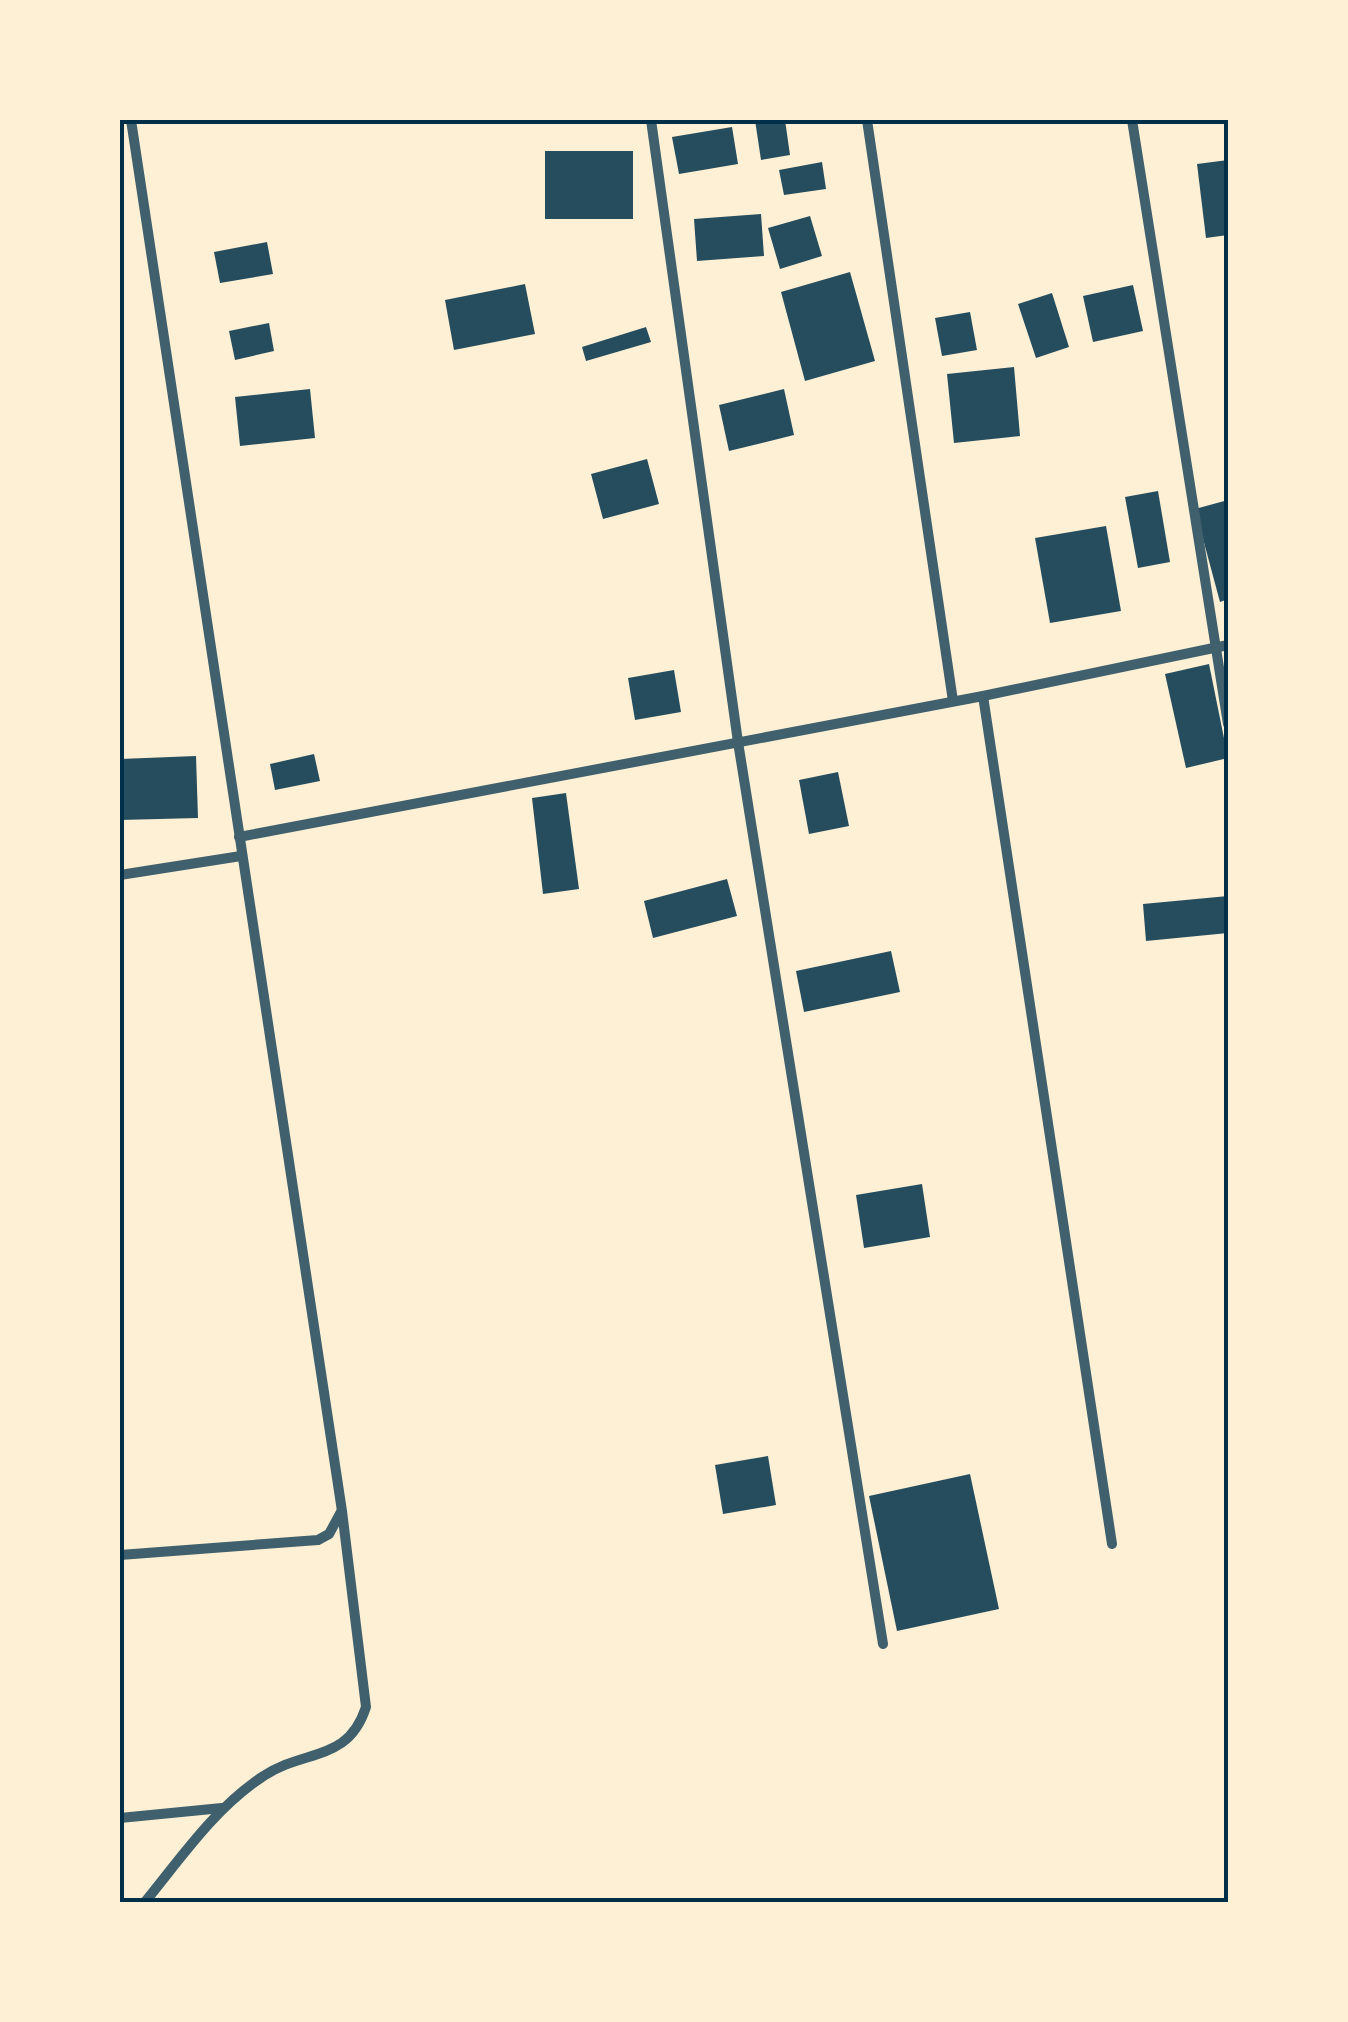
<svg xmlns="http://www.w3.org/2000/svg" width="1348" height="2022" font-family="'PT Sans Narrow',sans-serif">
<rect width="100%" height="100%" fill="#fdf0d5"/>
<g fill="#264d5e">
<polygon points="755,120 785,120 790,155 761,160"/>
<polygon points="732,127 738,164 679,174 672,137"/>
<rect x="545" y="151" width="88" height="68"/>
<polygon points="1228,160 1228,235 1206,238 1197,164"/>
<polygon points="822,162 826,189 784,195 779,170"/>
<polygon points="761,214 764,256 697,261 694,219"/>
<polygon points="810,216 822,256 780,269 768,228"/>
<polygon points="267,242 273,274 220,283 214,252"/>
<polygon points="850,272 875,361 805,381 781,292"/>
<polygon points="525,284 535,334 454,350 445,300"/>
<polygon points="1133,285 1143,331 1093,342 1083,296"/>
<polygon points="1052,293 1069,347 1036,358 1018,304"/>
<polygon points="970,312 977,350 942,356 935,318"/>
<polygon points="269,323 274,351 235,360 229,331"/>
<polygon points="646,327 651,342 586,361 582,347"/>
<polygon points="1014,367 1020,436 954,443 947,374"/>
<polygon points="310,389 315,438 240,446 235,397"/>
<polygon points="784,389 794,435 729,451 719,405"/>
<polygon points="647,459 659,504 603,519 591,474"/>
<polygon points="1158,491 1170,562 1138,568 1125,497"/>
<polygon points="1228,500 1228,599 1220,602 1195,509"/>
<polygon points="1106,526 1121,611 1050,623 1035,538"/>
<polygon points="1209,664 1228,758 1186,768 1165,674"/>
<polygon points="674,670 681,712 635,720 628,678"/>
<polygon points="314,754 320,781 275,790 270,764"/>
<polygon points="196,756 198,818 120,820 120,759"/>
<polygon points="838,772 849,826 809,834 799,780"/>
<polygon points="566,793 579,889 543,894 532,798"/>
<polygon points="727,879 737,916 653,938 644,901"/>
<polygon points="1228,896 1228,933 1146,941 1143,904"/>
<polygon points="891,951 900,992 804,1012 796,971"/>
<polygon points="922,1184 930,1237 864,1248 856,1195"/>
<polygon points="768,1456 776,1505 723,1514 715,1465"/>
<polygon points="970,1474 999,1609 897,1631 869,1496"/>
</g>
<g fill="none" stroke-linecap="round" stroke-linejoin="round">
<g stroke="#3f606c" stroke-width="10">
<path d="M131,120L342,1511L366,1707C348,1763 305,1748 262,1777C214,1809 181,1858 145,1902"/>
<polyline points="651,120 738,742 883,1644"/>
<polyline points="867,120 953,701"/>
<polyline points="1132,120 1228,724"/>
<polyline points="983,696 1112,1544"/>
<polyline points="239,837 983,696 1228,645"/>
<polyline points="120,875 241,856"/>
<polyline points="120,1555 318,1540 329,1534 341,1512"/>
<polyline points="120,1818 222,1808"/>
</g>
</g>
<rect width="1348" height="2022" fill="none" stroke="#fdf0d5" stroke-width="245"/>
<rect x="122" y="122" width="1104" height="1778" fill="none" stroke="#003049" stroke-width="4"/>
</svg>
